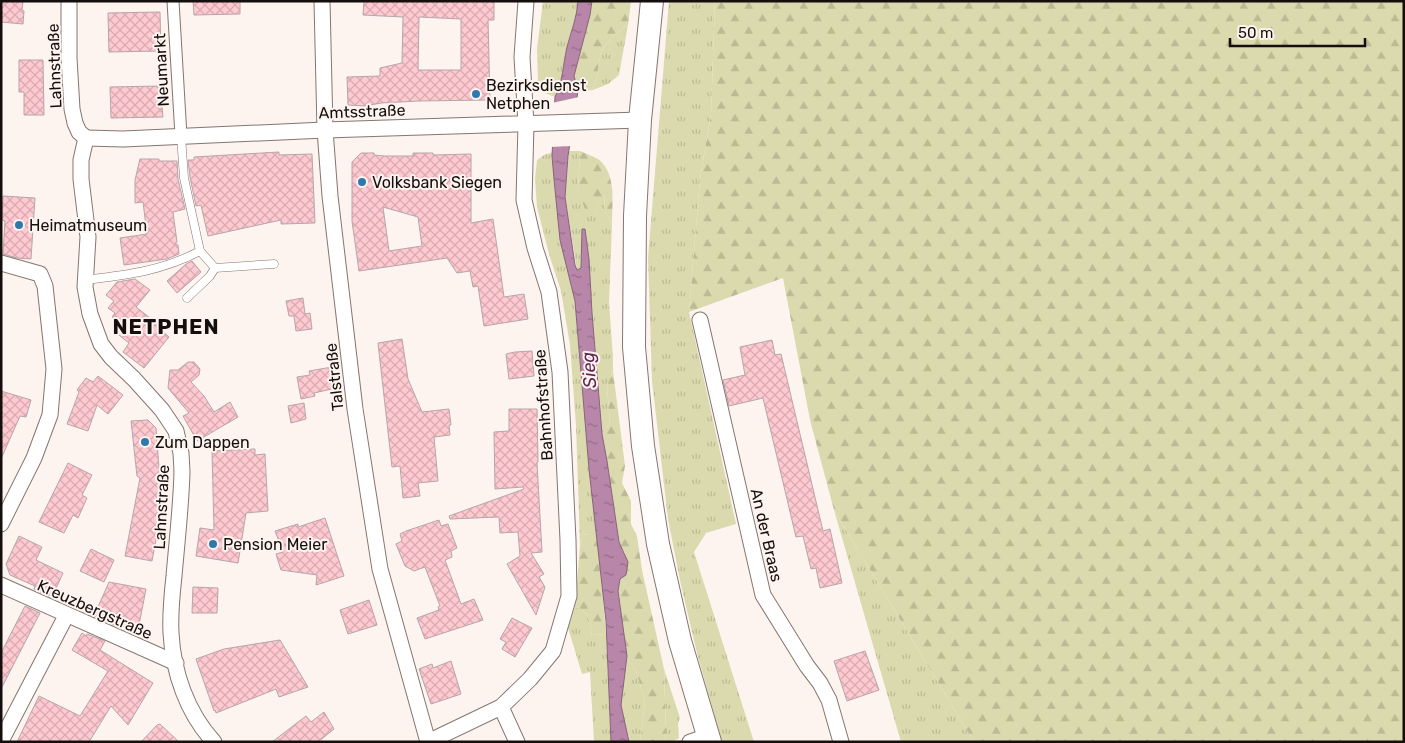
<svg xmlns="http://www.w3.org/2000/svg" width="1405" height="743" font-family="Rubik,sans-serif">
<defs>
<pattern id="grass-tufts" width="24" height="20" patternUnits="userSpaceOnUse" patternTransform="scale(1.25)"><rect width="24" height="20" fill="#dbdaae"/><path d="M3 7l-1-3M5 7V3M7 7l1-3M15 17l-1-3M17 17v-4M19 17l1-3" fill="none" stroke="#bbba94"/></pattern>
<pattern id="forest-firs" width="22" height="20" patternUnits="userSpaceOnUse" patternTransform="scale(1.25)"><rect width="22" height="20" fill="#dbdaae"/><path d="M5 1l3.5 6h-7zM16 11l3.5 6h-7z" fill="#bbba94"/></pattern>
<pattern id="water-ripples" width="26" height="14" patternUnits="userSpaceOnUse" patternTransform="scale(1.25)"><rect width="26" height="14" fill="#b886a9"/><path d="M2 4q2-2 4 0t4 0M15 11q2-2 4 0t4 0" fill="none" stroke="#946c88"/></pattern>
<pattern id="building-cross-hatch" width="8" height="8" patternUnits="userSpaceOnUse" patternTransform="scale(1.25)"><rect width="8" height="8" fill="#fec9d0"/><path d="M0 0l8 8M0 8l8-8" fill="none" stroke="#d9abb1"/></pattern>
</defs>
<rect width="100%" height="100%" fill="#fdf3ef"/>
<g fill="url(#grass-tufts)">
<path d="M543,1H578C577,17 571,32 567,47C563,64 563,82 555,97L545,93L538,82L537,49Z"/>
<polygon points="669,1 715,1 711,114 700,179 689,312 736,524 706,533 694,552 754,742 722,742 698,657 681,585 668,519 652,381 648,258"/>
<polygon points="628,25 619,75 608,84 593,90 597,76 601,51 615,34"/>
<polygon points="569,151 580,151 578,189 595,211 604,193 605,211 612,224 609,303 613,357 613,371 607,386 610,423 602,434 592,313 589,259 585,229 582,229 581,268 577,270 565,197"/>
<polygon points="553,152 560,240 575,301 589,469 598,541 588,534 583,535 580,546 576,426 570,345 561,291 549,254 537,207 535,179 537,160 544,155"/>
<polygon points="834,510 974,742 901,742"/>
<path d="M575,607C590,611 589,622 592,635L606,634L611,742H594L590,672L582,674L568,628Z"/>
<polygon points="627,658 636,671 645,702 640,742 629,742 621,705"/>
<polygon points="664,669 680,718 678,723 679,738 672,742 664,742 666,734"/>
</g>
<g fill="url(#forest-firs)">
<polygon points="592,1 631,1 628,25 615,34 601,51 597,76 593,90 578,91 574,76 590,15"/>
<polygon points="715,1 1404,1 1404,742 974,742 834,510 810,420 783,278 689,312 700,179 711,114"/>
<path d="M580,151C586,154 593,156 598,159C617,173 612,204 612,224L605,211L604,194L595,211L586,212L578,189Z"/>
<polygon points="613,371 625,466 622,483 631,501 631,524 637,536 642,570 664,669 666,734 664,742 640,742 645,702 636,671 627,658 622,629 621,609 618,591 625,553 619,542 607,461 602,434 610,423 607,386"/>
<path d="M588,534L594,537L598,541L606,634L592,635C589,622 590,611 575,607L580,546L583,535Z"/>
</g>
<path fill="url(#water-ripples)" stroke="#87627a" d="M578,1H592L590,15L574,76L578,91L568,156L565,197L575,265L577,270L581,268L582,229H585L589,259L592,313L602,434L607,461L619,542L628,562L626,575L620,579L618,591L627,656L621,705L629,742H611L606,621L589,469L575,301L560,240L554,179L552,156L555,97C563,82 563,64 567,47C571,32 577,17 578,1Z"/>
<polygon fill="#fdf3ef" points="579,97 572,146 550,147 552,103"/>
<g fill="url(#building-cross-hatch)" stroke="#b6a6a8" fill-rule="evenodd">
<polygon points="1,1 23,1 22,10 24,11 23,24 1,22"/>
<polygon points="193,1 240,1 240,14 194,15"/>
<path d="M364,1H494V20H488L490,100L418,101L381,103L365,106L348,105L347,77L380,76V68L402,63L403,17L363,15ZM419,17L461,19V70H418Z"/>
<polygon points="160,12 161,51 109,52 108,13"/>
<polygon points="19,60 43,60 44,115 24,115 24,92 19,92"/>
<polygon points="160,86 163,117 111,118 110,87"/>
<polygon points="279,152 279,155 312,154 315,223 281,224 281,220 208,236 201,205 196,206 190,177 188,160 194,160 194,157"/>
<path d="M361,153H374V155L384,156H413V153H433V155L471,154V223L493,219L504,297L524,294L528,319L484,326L478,286L473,287L470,271L457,273L447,258L359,271L352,221V162ZM383,207L418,217L422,246L389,251Z"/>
<polygon points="140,159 159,159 159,161 177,161 178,179 185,209 173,212 177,242 175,243 178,245 179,254 167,259 124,265 120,238 147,234 143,202 135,203 135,180"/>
<polygon points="3,196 35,198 31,259 17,258 3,254 5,221 2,220"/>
<polygon points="192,261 201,272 177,293 167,281 186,264"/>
<polygon points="135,279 150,290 136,307 159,325 158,327 169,337 144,368 123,352 129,343 115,332 121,324 112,317 115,313 108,308 114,301 106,295 117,282"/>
<polygon points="303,298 305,314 310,313 312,329 296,331 294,316 289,316 286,301"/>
<polygon points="402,339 408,379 422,412 449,409 451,425 449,425 450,435 434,437 438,481 418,483 420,496 403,498 400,466 392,467 378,343"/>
<polygon points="772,340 775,355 781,354 823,531 830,529 842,583 820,588 816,568 811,569 803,536 796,537 763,398 729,406 723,380 745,375 740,347"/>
<polygon points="532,351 534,376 509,379 506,354 515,352"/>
<polygon points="188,362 194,362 200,369 199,375 191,382 204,396 214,412 230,402 238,417 197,441 183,416 189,413 168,388 170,370 178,370"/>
<polygon points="332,367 336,388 314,393 315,396 301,399 297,377 310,375 309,371"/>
<polygon points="98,376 123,395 108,414 97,405 88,431 67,424 79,392 77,390 86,378 93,382"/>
<polygon points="1,391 31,400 26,417 20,416 1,459"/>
<polygon points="304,403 306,419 291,423 288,406"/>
<polygon points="509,409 537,409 538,462 537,463 542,552 531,553 544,574 539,577 545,587 536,615 507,564 520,556 518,532 500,533 499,517 450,519 449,516 524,489 523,487 495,489 494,432 509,431"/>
<polygon points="148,420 156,428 162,508 152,561 125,556 140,478 137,476 131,421"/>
<polygon points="255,449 255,455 265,454 268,511 246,513 238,563 196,556 200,528 214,530 212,451"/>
<polygon points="68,463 92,475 82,495 87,498 78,518 73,515 64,533 39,522"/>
<polygon points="325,518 344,576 316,585 317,575 281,570 276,554 283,552 275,531 298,524 298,527"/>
<polygon points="439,520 441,526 448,524 457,548 451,551 452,557 445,560 461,604 474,599 483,620 425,639 417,618 439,610 438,607 440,606 425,567 414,571 405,566 396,544 402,541 400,534 406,531"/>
<polygon points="19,536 42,547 36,560 63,573 53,595 50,593 49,596 34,589 35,586 10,575 6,564"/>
<polygon points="91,549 114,560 104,582 80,571"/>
<polygon points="109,582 146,589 138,630 114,624 114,625 94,616"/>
<polygon points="193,587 218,588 217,613 192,613"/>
<polygon points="369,600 377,625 348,634 340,610"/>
<polygon points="25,606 40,613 1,689 1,653"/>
<polygon points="512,618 532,628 515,657 502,649 506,642 500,639"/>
<polygon points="82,633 86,636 87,634 105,641 100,650 153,683 128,725 111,706 89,742 17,742 39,696 80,716 108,671 72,650"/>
<polygon points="280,640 308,687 279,697 276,689 216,713 215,710 214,711 196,659 224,649"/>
<polygon points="865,651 879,690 847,701 834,661"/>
<polygon points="451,661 461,694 431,704 419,669 432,664 433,668"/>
<polygon points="324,712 334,729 318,742 272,742 306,716 311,722"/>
<polygon points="160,724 179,742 141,742 157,725"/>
</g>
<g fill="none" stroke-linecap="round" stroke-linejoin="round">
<defs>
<g id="service">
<polyline points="181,136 184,178 200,251 215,268 274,264"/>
<path d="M85,280C127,275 162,271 200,251"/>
<polyline points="187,298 210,276 215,268"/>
</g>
<polyline id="pedestrian" points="173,1 181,136"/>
<g id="minor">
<path d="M69,1V58L72,109L75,123L79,132L86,138L81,160V179L88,237L85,287L90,314L101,344L111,357L134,379L162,410L176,431L181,453L182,472C181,507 177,541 174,576C172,594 170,614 171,633C173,672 187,713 214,742"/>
<polyline points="322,1 325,130 330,196 355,409 380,569 428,742"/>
<polyline points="86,138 123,139 325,130 640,120"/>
<polyline points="1,263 40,274 45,286 54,369 50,415 34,458 1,524"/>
<polyline points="700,320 763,595 807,666 820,683 829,700 841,742"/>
<polyline points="1,585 176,663"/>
<polyline points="501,707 517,742"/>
<polyline points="1,741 66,616"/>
<polyline points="428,742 501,707 530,679 553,651 569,596 568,540 560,372 549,292 535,248 524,200 526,124 522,57 526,1"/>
<polyline points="690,742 708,736"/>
</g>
<polyline id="secondary" points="652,1 640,120 635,216 634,347 643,446 658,544 680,641 710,742"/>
</defs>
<use href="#service" stroke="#847671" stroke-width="9"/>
<use href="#pedestrian" stroke="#847671" stroke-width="13"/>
<use href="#minor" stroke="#847671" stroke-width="17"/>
<use href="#secondary" stroke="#847671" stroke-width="24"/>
<use href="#service" stroke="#fff" stroke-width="8"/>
<use href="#pedestrian" stroke="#fff" stroke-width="11"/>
<use href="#minor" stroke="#fff" stroke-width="15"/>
<use href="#secondary" stroke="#fff" stroke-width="22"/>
</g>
<g fill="#2d79ac" stroke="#fdf3ef" stroke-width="2">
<circle cx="476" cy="94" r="5"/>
<circle cx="362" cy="182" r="5"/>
<circle cx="19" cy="225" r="5"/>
<circle cx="145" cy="442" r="5"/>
<circle cx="213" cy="544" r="5"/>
</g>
<g text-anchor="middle" stroke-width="4" stroke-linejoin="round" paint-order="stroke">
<g font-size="16" fill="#140e0c" stroke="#fdf3ef">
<text transform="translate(54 66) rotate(-92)" y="6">Lahnstraße</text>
<text transform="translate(161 70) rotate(-93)" y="6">Neumarkt</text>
<text transform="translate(362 111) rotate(-2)" y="6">Amtsstraße</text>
<text transform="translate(334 377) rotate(-96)" y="6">Talstraße</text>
<text transform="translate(543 405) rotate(-94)" y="6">Bahnhofstraße</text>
<text transform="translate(161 507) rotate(-87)" y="6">Lahnstraße</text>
<text transform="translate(767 535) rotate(77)" y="6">An der Braas</text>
<text transform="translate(95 609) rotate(24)" y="6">Kreuzbergstraße</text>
</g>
<g font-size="16" fill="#140e0c" stroke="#fdf3ef" text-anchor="start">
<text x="486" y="91">Bezirksdienst<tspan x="486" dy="18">Netphen</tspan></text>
<text x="372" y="188">Volksbank Siegen</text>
<text x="29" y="231">Heimatmuseum</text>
<text x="155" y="448">Zum Dappen</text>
<text x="223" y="550">Pension Meier</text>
</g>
<g font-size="18" font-style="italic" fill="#612452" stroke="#fdf3ef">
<text transform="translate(589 370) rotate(-94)" y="6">Sieg</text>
</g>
<g font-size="21" font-weight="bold" letter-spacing="1" fill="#140e0c" stroke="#fdf3ef">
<text x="166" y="334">NETPHEN</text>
</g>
</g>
<rect width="1405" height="743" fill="none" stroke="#140e0c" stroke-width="5"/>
<path d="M1230 38v8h135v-8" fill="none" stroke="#140e0c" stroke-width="2.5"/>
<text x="1238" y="38" font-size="15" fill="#140e0c" stroke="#fdf3ef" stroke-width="4" paint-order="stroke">50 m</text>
</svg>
